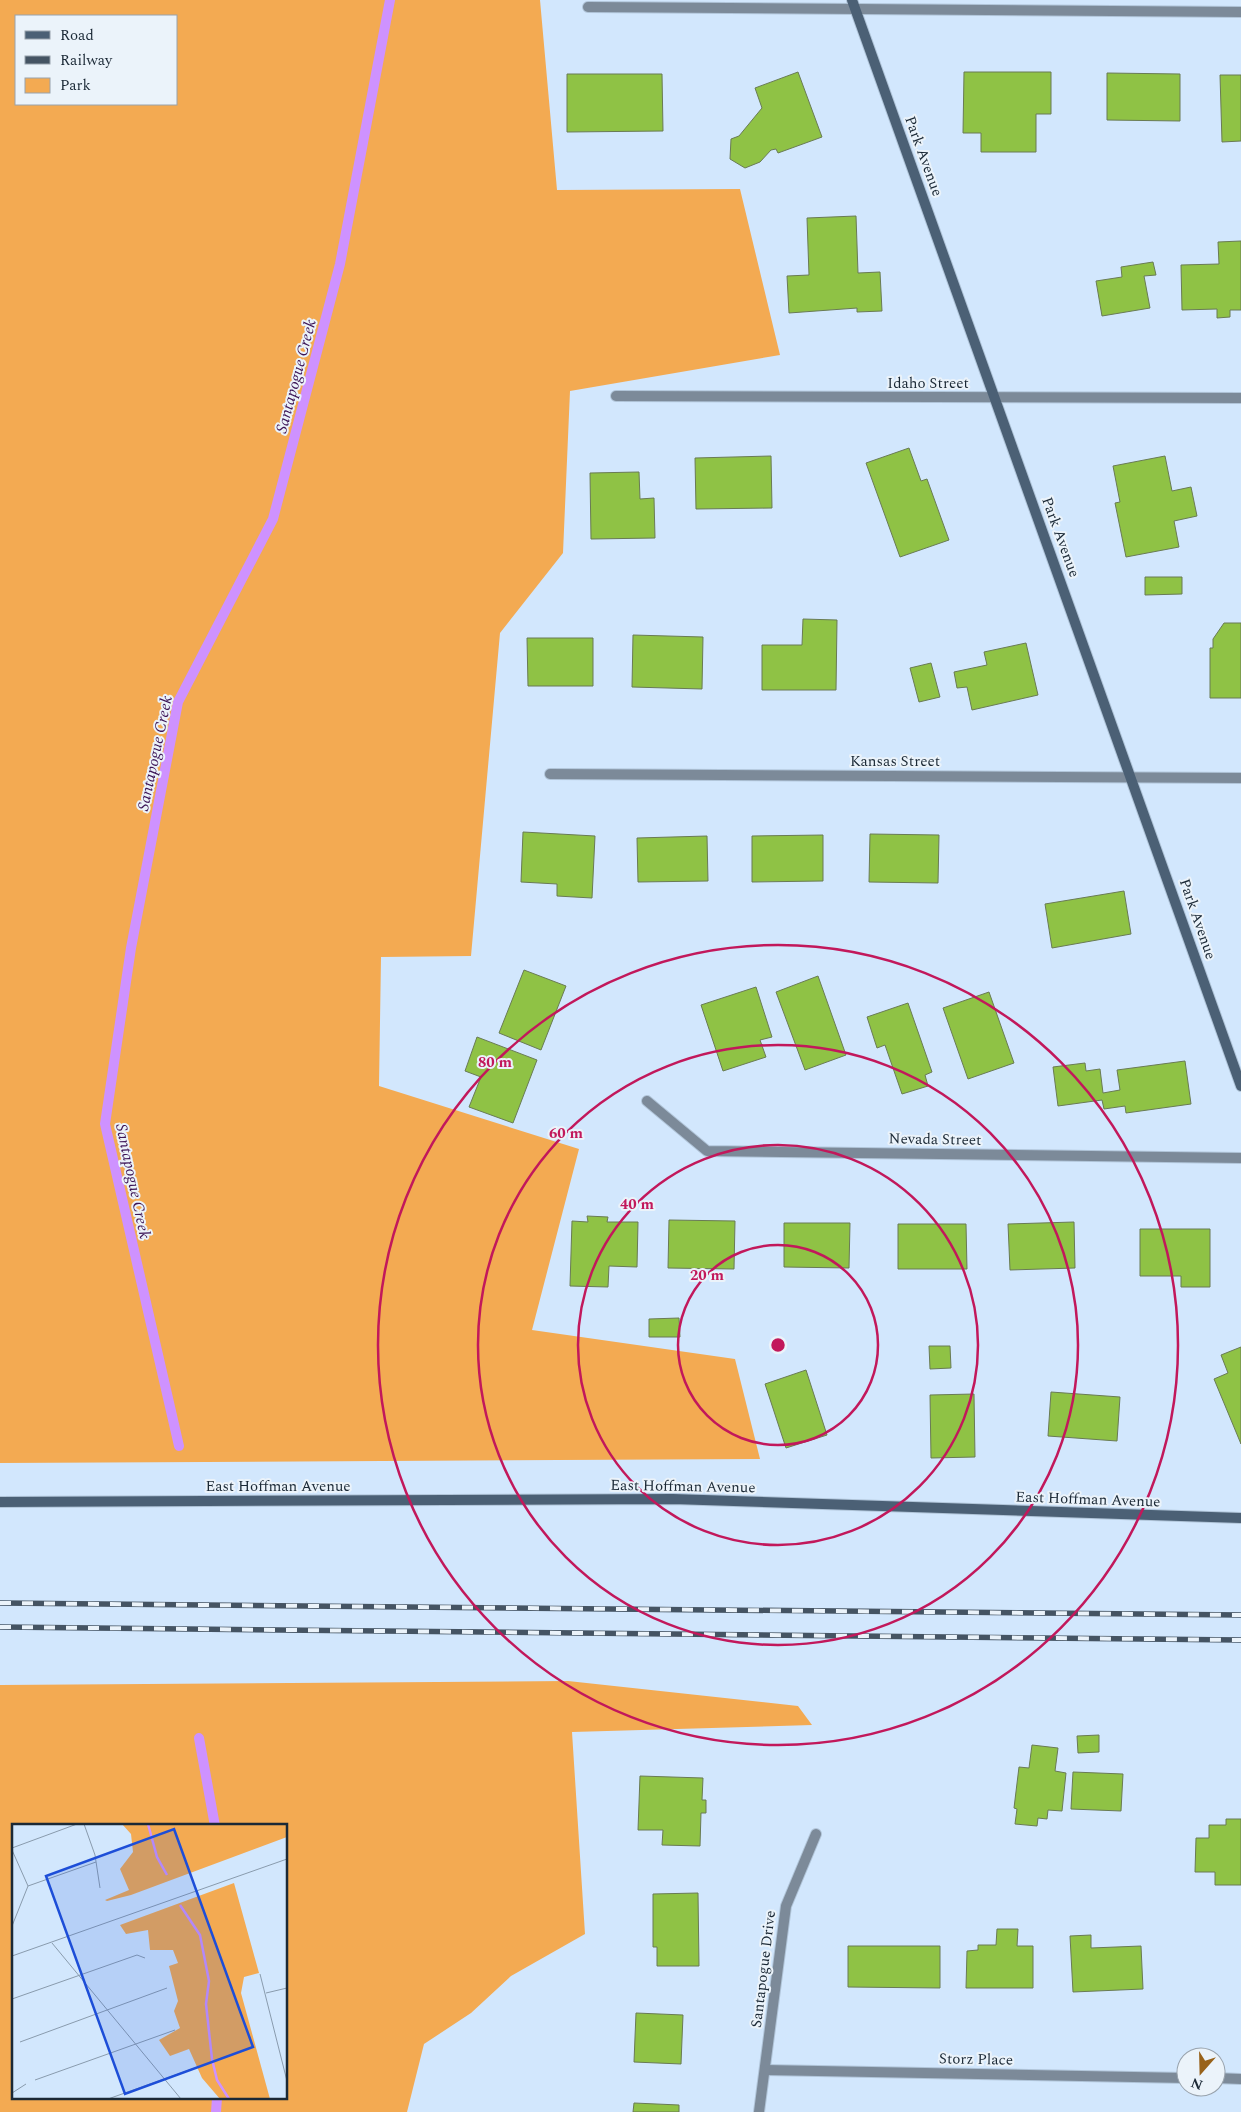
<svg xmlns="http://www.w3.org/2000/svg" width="1241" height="2112" font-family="Spectral,serif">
<rect width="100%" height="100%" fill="#d2e7fd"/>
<g fill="#f3aa52" fill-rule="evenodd">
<path d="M0,0H540L557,190L740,189L780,355L570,391L563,553L500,633L471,956L381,957L379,1086L579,1149L532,1330L735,1359L760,1459L0,1463ZM16,16H176V104H16Z"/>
<path d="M568,1681L798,1706L812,1725L572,1732L585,1934L511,1976L471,2013L424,2044L407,2112H0V1685ZM14,1826H286V2098H14Z"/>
</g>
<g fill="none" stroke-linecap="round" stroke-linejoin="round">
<g stroke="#ce92ff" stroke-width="10">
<polyline points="179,1446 105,1124 131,948 178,702 273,519 340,264 390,0"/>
<polyline points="199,1738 215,1826"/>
<polyline points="216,2112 217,2098"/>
</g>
</g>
<g fill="#8fc245" stroke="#697b54">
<polygon points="798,72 822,137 778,153 776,149 771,150 760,162 745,168 730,159 731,139 739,136 762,108 755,88"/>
<polygon points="964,72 1051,72 1051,114 1036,114 1036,152 981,152 981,133 963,133"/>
<polygon points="1107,73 1180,74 1180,121 1107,120"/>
<polygon points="567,74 662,74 663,131 567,132"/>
<polygon points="1220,75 1241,75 1241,141 1222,142"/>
<polygon points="856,216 858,273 880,272 882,311 857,312 857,308 789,313 787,276 809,275 807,218"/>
<polygon points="1241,241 1241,310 1230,310 1230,317 1217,318 1217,309 1182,310 1181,265 1219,264 1218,242"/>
<polygon points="1153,262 1156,275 1144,276 1150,308 1102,316 1096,281 1122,277 1121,267"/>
<polygon points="909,448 921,481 927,479 949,540 900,557 866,463"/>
<polygon points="771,456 772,508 696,509 695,458"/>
<polygon points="1165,456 1172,491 1191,487 1197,516 1174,521 1179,547 1126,557 1115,503 1120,502 1113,466"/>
<polygon points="639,472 640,499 654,498 655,538 591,539 590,473"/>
<polygon points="1145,577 1182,577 1182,594 1145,595"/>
<polygon points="803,619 837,620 836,690 762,690 762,645 802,645"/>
<polygon points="1224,623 1241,623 1241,698 1210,698 1210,648 1213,648 1213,639"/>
<polygon points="633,635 703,637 702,689 632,687"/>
<polygon points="527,638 593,638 593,686 528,686"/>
<polygon points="1026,643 1038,695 972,710 967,687 957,688 954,672 987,665 984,652"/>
<polygon points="931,663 940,697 919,702 910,668"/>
<polygon points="523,832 595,836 592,898 557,896 557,884 521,882"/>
<polygon points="870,834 939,835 938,883 869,882"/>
<polygon points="823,835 823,881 752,882 752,836"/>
<polygon points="707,836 708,881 638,882 637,838"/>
<polygon points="1124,891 1131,934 1052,948 1045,904"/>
<polygon points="524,970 566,986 541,1050 499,1033"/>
<polygon points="818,976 846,1055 805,1070 776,992"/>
<polygon points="756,987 772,1037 760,1040 766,1057 723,1071 701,1005"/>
<polygon points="989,992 1014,1063 968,1079 943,1008"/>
<polygon points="908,1003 932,1072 925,1075 928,1086 902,1094 885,1045 877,1048 867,1017"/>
<polygon points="477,1037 537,1060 513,1123 469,1107 481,1077 465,1071"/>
<polygon points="1185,1061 1191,1104 1126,1113 1125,1106 1104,1109 1102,1100 1058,1106 1053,1067 1085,1063 1086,1071 1100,1069 1103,1093 1120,1090 1117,1070"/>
<polygon points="587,1216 608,1217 607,1222 638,1222 637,1267 609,1266 608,1287 570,1286 572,1221 588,1222"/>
<polygon points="669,1220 735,1221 734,1269 668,1268"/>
<polygon points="1074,1222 1075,1268 1010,1270 1008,1224"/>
<polygon points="784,1223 850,1223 849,1268 784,1267"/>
<polygon points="898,1224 966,1224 967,1269 898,1269"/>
<polygon points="1140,1229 1210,1229 1210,1287 1181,1287 1181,1276 1140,1276"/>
<polygon points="679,1318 680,1337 649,1337 649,1319"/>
<polygon points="929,1346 950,1346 951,1368 930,1369"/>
<polygon points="1241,1347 1241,1444 1214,1379 1228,1373 1221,1355"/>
<polygon points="806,1370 827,1435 786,1448 765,1384"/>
<polygon points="1051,1392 1120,1397 1117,1441 1048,1436"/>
<polygon points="974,1394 975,1457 931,1458 930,1395"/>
<polygon points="1099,1735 1099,1752 1078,1753 1077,1736"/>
<polygon points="1032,1745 1058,1748 1055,1771 1066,1773 1062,1811 1048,1810 1047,1819 1038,1818 1037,1826 1015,1824 1017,1809 1014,1808 1019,1767 1029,1768"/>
<polygon points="1073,1772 1123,1774 1121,1811 1071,1809"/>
<polygon points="640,1776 703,1778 702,1800 706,1800 706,1813 701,1813 700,1846 662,1845 663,1830 638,1830"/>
<polygon points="1226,1819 1241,1819 1241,1885 1215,1885 1215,1872 1195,1872 1196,1838 1209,1838 1209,1825 1226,1825"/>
<polygon points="698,1893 699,1966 657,1966 657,1947 653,1947 653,1894"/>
<polygon points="997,1929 1018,1929 1017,1946 1033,1946 1033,1988 966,1988 967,1951 978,1950 978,1945 996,1945"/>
<polygon points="1091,1935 1091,1948 1141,1946 1143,1989 1073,1992 1070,1936"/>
<polygon points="848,1946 940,1946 940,1988 848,1987"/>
<polygon points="636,2013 683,2015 681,2064 634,2062"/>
<polygon points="634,2103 679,2105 679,2112 633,2112"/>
</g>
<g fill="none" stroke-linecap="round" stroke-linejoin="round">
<defs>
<g id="street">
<polyline points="588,7 1241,12"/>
<polyline points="616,396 1241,398"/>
<polyline points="550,774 1241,778"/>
<polyline points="647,1101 707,1151 1241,1158"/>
<polyline points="765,2070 1186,2078"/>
<polyline points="1216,2078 1241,2079"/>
<polyline points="759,2112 786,1906 816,1834"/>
</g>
<g id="secondary">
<polyline points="852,0 1241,1086"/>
<polyline points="0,1502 673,1499 1241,1518"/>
</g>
</defs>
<use href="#street" stroke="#b1c5d9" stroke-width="12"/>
<use href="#secondary" stroke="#b1c5d9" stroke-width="12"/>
<use href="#street" stroke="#7c8a99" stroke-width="10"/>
<use href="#secondary" stroke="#4b6075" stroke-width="10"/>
<defs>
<g id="rail">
<polyline points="0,1603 1241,1615"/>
<polyline points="0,1627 1241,1640"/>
</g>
</defs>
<use href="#rail" stroke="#455463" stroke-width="5.5"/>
<use href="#rail" stroke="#ebf3fa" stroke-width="4" stroke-dasharray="11" stroke-linecap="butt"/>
</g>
<g fill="none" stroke="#c2185b" stroke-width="2.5">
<circle cx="778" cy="1345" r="100"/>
<circle cx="778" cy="1345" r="200"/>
<circle cx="778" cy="1345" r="300"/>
<circle cx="778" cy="1345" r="400"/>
</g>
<g text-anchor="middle" stroke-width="4" stroke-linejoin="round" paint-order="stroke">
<g font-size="15" fill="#1b2936" stroke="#ebf3fa">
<text transform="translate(924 156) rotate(70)" y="5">Park Avenue</text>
<text x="928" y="388">Idaho Street</text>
<text transform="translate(1061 537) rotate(70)" y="5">Park Avenue</text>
<text x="895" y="766">Kansas Street</text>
<text transform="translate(1198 919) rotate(71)" y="5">Park Avenue</text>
<text transform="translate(935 1139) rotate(1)" y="5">Nevada Street</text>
<text x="278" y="1491">East Hoffman Avenue</text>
<text transform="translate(683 1486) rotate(1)" y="5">East Hoffman Avenue</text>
<text transform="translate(1088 1499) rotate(2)" y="5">East Hoffman Avenue</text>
<text transform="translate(763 1969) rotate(-83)" y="5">Santapogue Drive</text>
<text transform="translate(976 2059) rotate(1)" y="5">Storz Place</text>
</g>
<g font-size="16" font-style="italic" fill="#3c1456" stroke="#ebf3fa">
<text transform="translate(295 376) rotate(-75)" y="6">Santapogue Creek</text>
<text transform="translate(154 753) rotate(-78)" y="6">Santapogue Creek</text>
<text transform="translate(134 1181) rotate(78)" y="6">Santapogue Creek</text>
</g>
</g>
<g transform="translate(12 1824)">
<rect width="275" height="275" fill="#d2e7fd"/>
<path d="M110,0H275V13L119,71L95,77L93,76L117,66L108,45L121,28L119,10ZM222,59L247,149L232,153L229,169L258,275H208L190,254L177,225L158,232L147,216L168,204L162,187L166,177L157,142L166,139L161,126H138L136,106L114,110L108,101Z" fill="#f3aa52"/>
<path fill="none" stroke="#ce92ff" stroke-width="2.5" d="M136,0L145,33L155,51M168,81L188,111L197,157L194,180L200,235L205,256L217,275"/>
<path fill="none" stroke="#899bad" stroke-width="1" d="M72,0L83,31L88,64M0,24L65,0M0,26L16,62L0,102M16,62L84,38M40,119L169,275M0,132L275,35M248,150L275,257M254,169L275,164M0,175L125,131L133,134M8,218L155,164M23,256L163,206M0,269L14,260M96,275L180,245"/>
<path fill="#1d4ed8" fill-opacity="0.15" stroke="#1d4ed8" stroke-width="2.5" d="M162,5L241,223L113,270L34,52Z"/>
<rect width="275" height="275" fill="none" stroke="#1b2936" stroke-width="2.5"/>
</g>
<circle cx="778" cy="1345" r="8" fill="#c2185b" stroke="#ebf3fa" stroke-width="2.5"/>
<g font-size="15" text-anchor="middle" font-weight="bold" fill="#c2185b" stroke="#ebf3fa" stroke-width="4" stroke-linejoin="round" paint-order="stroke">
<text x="495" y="1067">80 m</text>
<text x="566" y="1138">60 m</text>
<text x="637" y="1209">40 m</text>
<text x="707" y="1280">20 m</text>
</g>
<rect x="15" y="15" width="162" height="90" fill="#ebf3fa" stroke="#98a2ac"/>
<rect x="25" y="31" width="25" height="8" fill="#4b6075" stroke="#98a2ac"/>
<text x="60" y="40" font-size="15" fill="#1b2936">Road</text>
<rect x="25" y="56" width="25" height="8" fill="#455463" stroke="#98a2ac"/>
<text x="60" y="65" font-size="15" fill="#1b2936">Railway</text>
<rect x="25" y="78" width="25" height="15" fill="#f3aa52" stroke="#98a2ac"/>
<text x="60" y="90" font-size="15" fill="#1b2936">Park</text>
<g transform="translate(1201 2072) rotate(200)"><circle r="24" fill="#ebf3fa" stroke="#98a2ac"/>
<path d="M0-4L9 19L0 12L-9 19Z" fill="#98621a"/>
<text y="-8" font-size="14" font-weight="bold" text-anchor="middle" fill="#1b2936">N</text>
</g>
</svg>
